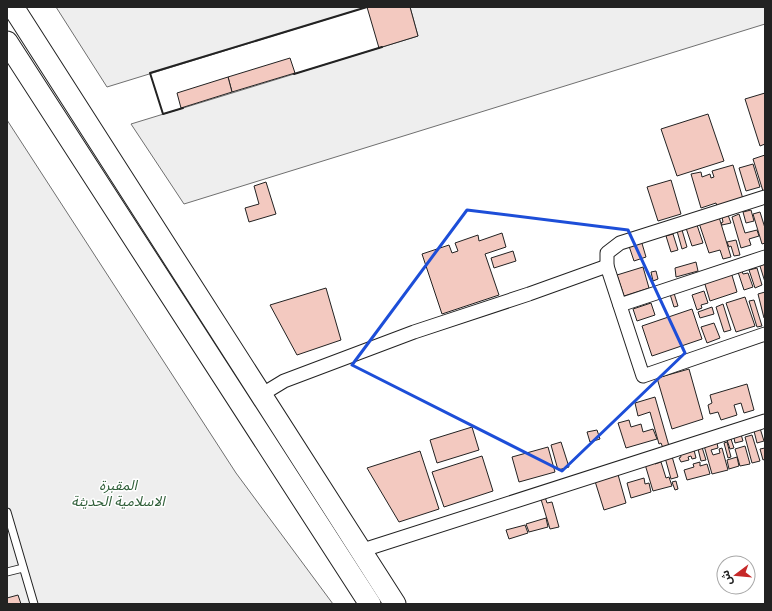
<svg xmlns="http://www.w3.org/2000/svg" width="772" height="611" font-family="Georgia,'Noto Sans Arabic',serif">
<rect width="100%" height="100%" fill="#fff"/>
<g fill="#eee" stroke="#6f6f6f">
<polygon points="56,7 367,7 107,87"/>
<polygon points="410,7 765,7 765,24 184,204 131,124 418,36"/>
<polygon points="7,120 236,473 333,604 7,604"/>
</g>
<g fill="#f3c9c0" stroke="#222">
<polygon points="367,7 410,7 418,36 379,48"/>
<polygon points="290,58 295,73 232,92 228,77"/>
<polygon points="228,77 232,92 181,108 177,93"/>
<polygon points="765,93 765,144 760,146 745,99"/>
<polygon points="708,114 724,161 677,176 661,129"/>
<polygon points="765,155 765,191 763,191 753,159"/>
<polygon points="753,164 760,187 746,191 739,168"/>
<polygon points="733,165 743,199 717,206 716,203 701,208 691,174 701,172 702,177 710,174 711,178 714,177 712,171"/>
<polygon points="671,180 681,214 658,221 647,187"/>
<polygon points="266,182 276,214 249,222 245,208 259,204 254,186"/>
<polygon points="751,210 754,221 746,223 743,212"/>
<polygon points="760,212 765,228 765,243 762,244 753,214"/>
<polygon points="739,214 745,233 757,230 759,236 749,239 751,245 741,248 732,217"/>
<polygon points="728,215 731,223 722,225 721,223 723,222 722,217"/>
<polygon points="719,217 731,257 723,259 720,250 709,253 699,223"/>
<polygon points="697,225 703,243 692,246 686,228"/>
<polygon points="682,230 687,247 682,249 677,231"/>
<polygon points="502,233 506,247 485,254 499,295 442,314 422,254 449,245 452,253 458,251 455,243 478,235 479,241"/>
<polygon points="673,234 678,250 671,252 666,236"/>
<polygon points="641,240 646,257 634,261 629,246"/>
<polygon points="736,240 740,255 734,256 731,246 729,247 727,242"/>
<polygon points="513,251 516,261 494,268 491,258"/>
<polygon points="763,261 764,264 765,264 765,282 759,263"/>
<polygon points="696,262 698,271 676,277 675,268"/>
<polygon points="643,267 649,288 624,296 617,275"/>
<polygon points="757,268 762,285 755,288 749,270"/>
<polygon points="656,271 658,279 653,281 651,272"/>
<polygon points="742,271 743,274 748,273 753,287 744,290 738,272"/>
<polygon points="731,272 737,292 710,301 704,281"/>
<polygon points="326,288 341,340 297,355 270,305"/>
<polygon points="673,290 678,306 674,307 669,291"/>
<polygon points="704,291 708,303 701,305 702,308 697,310 692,295"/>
<polygon points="765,292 765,318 764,318 758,294"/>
<polygon points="745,297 755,326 736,332 726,303"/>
<polygon points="754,300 762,326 757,327 749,301"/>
<polygon points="651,303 655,315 637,321 633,309"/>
<polygon points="723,304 731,330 724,332 716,307"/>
<polygon points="712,307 714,314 700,318 698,312"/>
<polygon points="692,309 702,339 652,356 642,326"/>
<polygon points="714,323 720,338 707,343 701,327"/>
<polygon points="689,369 703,419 672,429 657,378"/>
<polygon points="747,384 754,410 744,413 741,403 734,405 737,415 721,420 718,412 710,414 708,405 712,403 710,395"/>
<polygon points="655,397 669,446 663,448 661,443 659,444 650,412 638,416 635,403"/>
<polygon points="629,420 631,427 641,424 643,432 653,429 657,439 626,448 618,423"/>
<polygon points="759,425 764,441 757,443 753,427"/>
<polygon points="472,427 479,450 437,463 430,440"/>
<polygon points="597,430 600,439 590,442 587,432"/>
<polygon points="740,431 743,441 735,443 733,433"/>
<polygon points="752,435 760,461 752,463 745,437"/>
<polygon points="716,438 718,448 711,450 713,455 720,453 719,449 722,448 728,470 712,474 703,442"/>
<polygon points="731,439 734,448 730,449 727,440"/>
<polygon points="561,442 569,467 558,470 551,445"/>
<polygon points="727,442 731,457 728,458 724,443"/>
<polygon points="701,444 706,460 701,461 697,445"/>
<polygon points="693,446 696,458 692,459 691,456 688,457 689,460 681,462 679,458 681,457 679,450"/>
<polygon points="745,446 750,464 740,466 735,449"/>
<polygon points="548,447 555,472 519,482 512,457"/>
<polygon points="765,448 765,459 763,460 760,449"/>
<polygon points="420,451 439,509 399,522 367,468"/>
<polygon points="671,453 678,477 671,479 664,454"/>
<polygon points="482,456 493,491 444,507 432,472"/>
<polygon points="737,457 739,466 729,469 727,460"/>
<polygon points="654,458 655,464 661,462 666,478 669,477 672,486 653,491 644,461"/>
<polygon points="700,462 700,466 707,464 710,474 687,480 684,470 694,467 693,464"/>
<polygon points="617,471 626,503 604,510 594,478"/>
<polygon points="644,478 645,484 649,483 651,492 631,498 627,483"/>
<polygon points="676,481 678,489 675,490 672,482"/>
<polygon points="544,494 547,503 552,502 559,527 550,529 540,496"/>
<polygon points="546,518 548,527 529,532 526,524"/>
<polygon points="525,525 528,533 509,539 506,530"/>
<polygon points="18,595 21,604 7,604 7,598"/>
</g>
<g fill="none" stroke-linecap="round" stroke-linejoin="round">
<defs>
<g id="service">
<polyline points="7,512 34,604"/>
<polyline points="7,572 23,568"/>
</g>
<g id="minor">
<polyline points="765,197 620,243 607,253 607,266 643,376 765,334"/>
<polyline points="620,305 765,257"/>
<polyline points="261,395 284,381 414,332 529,294 607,266"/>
<polyline points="360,551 765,421"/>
</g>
<g id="primary">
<polyline points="13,7 395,604"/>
<polyline points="7,42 370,604"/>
</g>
</defs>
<use href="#service" stroke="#222" stroke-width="9"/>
<use href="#minor" stroke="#222" stroke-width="15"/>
<use href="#primary" stroke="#222" stroke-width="23"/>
<use href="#service" stroke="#fff" stroke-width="7"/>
<use href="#minor" stroke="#fff" stroke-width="13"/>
<use href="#primary" stroke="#fff" stroke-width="21"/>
<g stroke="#222" stroke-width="2">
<polyline points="294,74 382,47"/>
<polyline points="183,108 163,114 150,73 367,7"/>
</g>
</g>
<path fill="none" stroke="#1d4ed8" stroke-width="3" stroke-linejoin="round" d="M467,210L628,230L685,353L562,471L352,365Z"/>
<g text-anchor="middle" stroke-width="3" stroke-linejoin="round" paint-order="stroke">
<g font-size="14" font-style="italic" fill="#2f5e38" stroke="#fff">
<text x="118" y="490">المقبرة<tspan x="118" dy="16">الاسلامية الحديثة</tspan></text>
</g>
</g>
<rect width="772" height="611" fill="none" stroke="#222222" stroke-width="16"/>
<g transform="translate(736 575) rotate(254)"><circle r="19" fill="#ffffff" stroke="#a7a7a7"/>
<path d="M0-3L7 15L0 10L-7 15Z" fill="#c62828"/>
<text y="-6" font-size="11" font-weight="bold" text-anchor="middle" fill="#222222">ش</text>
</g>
</svg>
